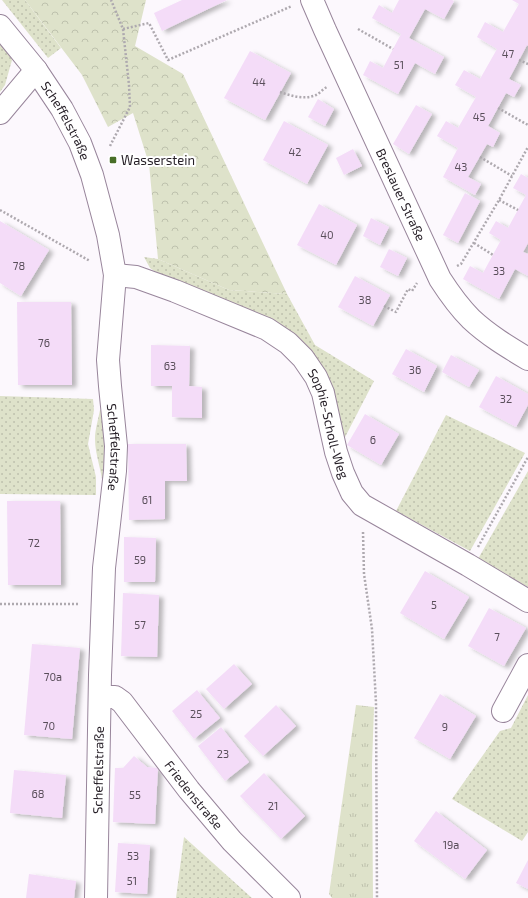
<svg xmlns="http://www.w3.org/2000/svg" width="528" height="898" font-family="'Exo 2',sans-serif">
<defs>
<pattern id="grass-dots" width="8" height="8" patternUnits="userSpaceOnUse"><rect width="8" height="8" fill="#dee2ca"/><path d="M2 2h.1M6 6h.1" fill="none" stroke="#bec1ad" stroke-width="1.8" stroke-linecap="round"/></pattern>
<pattern id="forest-crowns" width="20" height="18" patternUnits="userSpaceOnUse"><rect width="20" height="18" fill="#dee2ca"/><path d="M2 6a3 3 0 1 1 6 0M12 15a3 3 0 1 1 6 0" fill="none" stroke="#bec1ad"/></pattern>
<pattern id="park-tufts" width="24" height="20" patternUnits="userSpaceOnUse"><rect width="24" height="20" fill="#dee2ca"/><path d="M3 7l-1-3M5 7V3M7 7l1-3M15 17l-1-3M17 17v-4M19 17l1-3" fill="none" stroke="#bec1ad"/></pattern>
<filter id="shadow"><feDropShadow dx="4.5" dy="2.5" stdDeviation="2" flood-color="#0004"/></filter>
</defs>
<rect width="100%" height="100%" fill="#fcf8fd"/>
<g fill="url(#grass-dots)">
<polygon points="2,0 25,0 61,48 48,58"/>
<polygon points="0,41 4,44 12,60 5,85 0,92"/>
<polygon points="144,257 158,259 229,290 287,294 315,345 374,381 342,443 324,375 157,273 150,268"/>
<polygon points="0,396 93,399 94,410 88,444 96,477 96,495 0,494"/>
<path d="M100,410H103L106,426L105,487H103C102,471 95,455 95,439C95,430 98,420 100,410Z"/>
<polygon points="446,415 525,453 470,551 396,511"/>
<polygon points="528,471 528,587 478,559"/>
<polygon points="528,695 528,832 522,841 452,799 500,731 511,728"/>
<polygon points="184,837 252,898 176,898"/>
</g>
<polygon fill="url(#forest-crowns)" points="25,0 146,0 135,46 183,74 287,294 229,290 158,259 149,164 133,113 108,127 82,75"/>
<polygon fill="url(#park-tufts)" points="356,705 374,707 372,765 373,898 332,898 329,894"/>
<g fill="#f4dcf8" filter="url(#shadow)">
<polygon points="182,0 227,0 162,31 154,13"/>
<polygon points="399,0 452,0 454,1 444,19 425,9 409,38 444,57 435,74 415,63 398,94 363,75 370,61 383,68 401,34 372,18 379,5 392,13"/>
<polygon points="512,0 528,0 528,46 527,45 509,79 521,85 514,97 506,93 488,126 500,133 493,147 487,144 468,177 481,184 475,195 443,177 458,148 437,136 446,121 458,128 476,97 455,85 464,70 480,79 497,49 477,37 485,22 503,32 519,4"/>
<polygon points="250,51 291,73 265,120 224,98"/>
<polygon points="318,99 334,109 325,126 308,117"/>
<polygon points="416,105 432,114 409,154 393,144"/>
<polygon points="284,121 328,145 307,184 263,160"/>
<polygon points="353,149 362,166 344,175 336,158"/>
<polygon points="521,174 528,178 528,243 523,252 528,254 528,276 515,269 499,299 463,279 470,266 483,273 501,240 489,233 496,221 508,228 526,195 513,188"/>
<polygon points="465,193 480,201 458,243 443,235"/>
<polygon points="319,204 357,225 336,265 297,245"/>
<polygon points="371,218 389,227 380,245 363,236"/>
<polygon points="0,221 49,250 21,296 0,283"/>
<polygon points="389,249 407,258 398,276 380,267"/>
<polygon points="355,276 390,295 373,326 338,307"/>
<polygon points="17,302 71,302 72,385 18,385"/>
<polygon points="151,345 190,346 189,386 202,387 202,418 172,417 172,386 151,386"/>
<polygon points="406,349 437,366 424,392 392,374"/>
<polygon points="451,355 479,370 469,387 442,372"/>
<polygon points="496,376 528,394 528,405 516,427 479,407"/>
<polygon points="365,414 399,434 381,465 347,445"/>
<polygon points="128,444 186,444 187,481 165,481 165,519 129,520"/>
<polygon points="7,501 60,501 61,585 8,585"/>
<polygon points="124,537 156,538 155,582 124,582"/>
<polygon points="425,571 469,597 444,639 400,613"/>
<polygon points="123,593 159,595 157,657 121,656"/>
<polygon points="489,608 526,628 504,666 468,646"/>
<polygon points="32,644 80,648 72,739 24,735"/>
<polygon points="234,664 252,684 224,709 206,689"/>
<polygon points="197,690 220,718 194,739 172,711"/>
<polygon points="440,694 476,716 450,759 414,738"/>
<polygon points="276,705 296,726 263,756 244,736"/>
<polygon points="221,727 249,762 225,781 198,746"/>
<polygon points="134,756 147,767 158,768 155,824 113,822 115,768 123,768"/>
<polygon points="14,770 66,775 62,818 10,813"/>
<polygon points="264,773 305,816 281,839 240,796"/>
<polygon points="436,811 487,850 465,879 414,841"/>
<polygon points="118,843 150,845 147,894 115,892"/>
<polygon points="528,860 528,889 516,883"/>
<polygon points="29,874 76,881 74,898 26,898"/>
</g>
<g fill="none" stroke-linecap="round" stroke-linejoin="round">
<defs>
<g id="minor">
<path id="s1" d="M312,0L325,30L440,279C449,293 459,307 471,319C488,335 508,347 528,359"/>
<polyline points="0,113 36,70"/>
<path id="s2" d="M115,275L136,277L175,291L267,329L288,343L303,358L316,377L323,393L336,452L343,473L352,493L362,505L468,565L528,601"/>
<path id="s3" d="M100,697H115L122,702L189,790L232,841L289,898"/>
<polyline points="503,711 528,665"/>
</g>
<g id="tertiary">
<path id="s4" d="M0,26L36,70L62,109L80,143L92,175L108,235L115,275L108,360L110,386L116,446L115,471L104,568L100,675L96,898"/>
</g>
</defs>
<use href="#minor" stroke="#98859b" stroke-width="24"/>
<use href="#tertiary" stroke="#98859b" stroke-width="24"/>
<g stroke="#aea9af" stroke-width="2.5" stroke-dasharray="2 2" stroke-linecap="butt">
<polyline points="123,29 149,23 168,60 292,6"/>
<polyline points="358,29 393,49"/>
<polyline points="519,60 528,64"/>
<path d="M280,92C291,96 305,100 316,95C320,93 323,89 327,87"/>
<polyline points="498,108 528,125"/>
<polyline points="110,146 130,107 129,85 123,29 111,0"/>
<polyline points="480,157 512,176"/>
<polyline points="499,200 518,210"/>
<polyline points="0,210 90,261"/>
<polyline points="474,243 493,255"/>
<polyline points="457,266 461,264 499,200 528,147"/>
<polyline points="384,306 396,312 408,289 412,291 417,283"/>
<polyline points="363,532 364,574 372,629 376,703 377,898"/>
<polyline points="478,547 528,457"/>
<polyline points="0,604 80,604"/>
</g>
<use href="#minor" stroke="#fff" stroke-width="22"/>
<use href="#tertiary" stroke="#fff" stroke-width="22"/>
</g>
<rect fill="#486e28" stroke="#fff" stroke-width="1.5" x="109" y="156" width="8" height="8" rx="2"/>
<g text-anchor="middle" stroke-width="4" stroke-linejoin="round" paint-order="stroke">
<g font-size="11" fill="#594e5a">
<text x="508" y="58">47</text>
<text x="399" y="69">51</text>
<text x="259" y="86">44</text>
<text x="479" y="121">45</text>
<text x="295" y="156">42</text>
<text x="461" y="171">43</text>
<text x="327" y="239">40</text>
<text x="19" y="270">78</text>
<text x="499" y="275">33</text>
<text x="365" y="304">38</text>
<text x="44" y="347">76</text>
<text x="170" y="370">63</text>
<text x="415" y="374">36</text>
<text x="506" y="403">32</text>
<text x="373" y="444">6</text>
<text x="147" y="504">61</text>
<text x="34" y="547">72</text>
<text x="140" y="564">59</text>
<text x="434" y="609">5</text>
<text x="140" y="629">57</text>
<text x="497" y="641">7</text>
<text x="53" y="681">70a</text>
<text x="196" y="718">25</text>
<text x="49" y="730">70</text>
<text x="445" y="731">9</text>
<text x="223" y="758">23</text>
<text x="38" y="798">68</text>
<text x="135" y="799">55</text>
<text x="273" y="810">21</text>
<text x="451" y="849">19a</text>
<text x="133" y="860">53</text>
<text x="132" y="885">51</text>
</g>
<g font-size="13" fill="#251e26" stroke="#fff">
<text dy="5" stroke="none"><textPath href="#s4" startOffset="116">Scheffelstraße</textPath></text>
<text dy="5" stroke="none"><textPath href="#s1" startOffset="214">Breslauer Straße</textPath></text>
<text dy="5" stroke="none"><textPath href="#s2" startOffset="280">Sophie-Scholl-Weg</textPath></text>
<text dy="5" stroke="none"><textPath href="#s4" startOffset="452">Scheffelstraße</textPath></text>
<text transform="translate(98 770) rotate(-89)" y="5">Scheffelstraße</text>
<text dy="5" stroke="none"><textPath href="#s3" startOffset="141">Friedenstraße</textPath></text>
</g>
<g font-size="13" fill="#251e26" stroke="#fff" text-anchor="start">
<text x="121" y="165">Wasserstein</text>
</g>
</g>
</svg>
